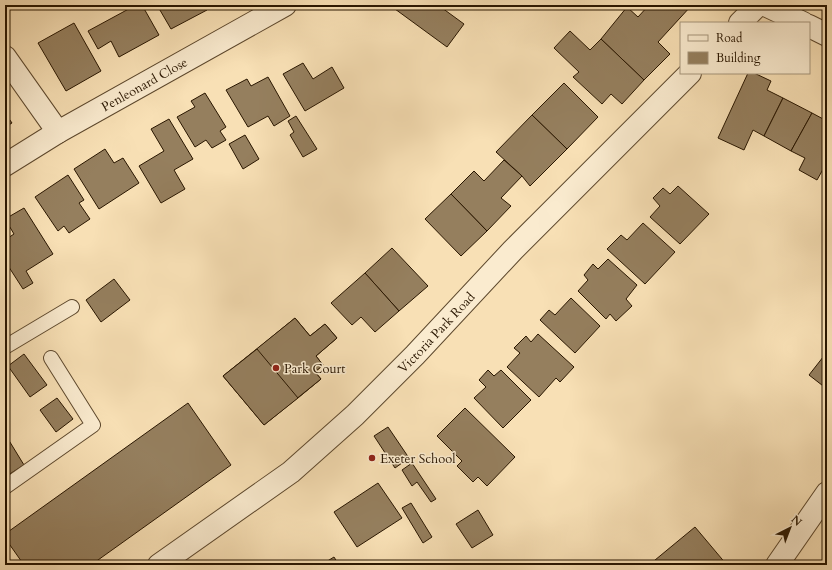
<svg xmlns="http://www.w3.org/2000/svg" width="832" height="570" font-family="Cardo,serif">
<rect width="100%" height="100%" fill="#f8e0b5"/>
<filter id="stains"><feTurbulence type="fractalNoise" baseFrequency=".005" numOctaves="4"/><feColorMatrix values="0 0 0 0 .2 0 0 0 0 .09 0 0 0 0 .02 0 0 0 .5 -.17"/></filter>
<radialGradient id="worn" r=".72"><stop offset=".6" stop-color="#630" stop-opacity="0"/><stop offset="1" stop-color="#630" stop-opacity=".3"/></radialGradient>
<g fill="#957f5e" stroke="#291600">
<polygon points="136,5 142,5 159,35 119,57 111,41 98,49 88,31"/>
<polygon points="157,5 205,5 207,10 171,29"/>
<polygon points="398,5 438,5 464,24 447,47 395,9"/>
<polygon points="649,5 688,5 691,6 658,42 670,54 644,80 601,39 627,7 638,17"/>
<polygon points="74,23 101,71 66,91 38,43"/>
<polygon points="570,31 590,50 601,39 644,80 622,104 611,94 602,104 573,77 579,72 554,48"/>
<polygon points="303,63 313,79 332,67 344,88 305,111 283,74"/>
<polygon points="748,73 754,73 771,81 767,90 783,98 764,136 753,130 744,150 718,138"/>
<polygon points="268,77 290,116 274,126 268,116 248,127 226,90 247,79 251,86"/>
<polygon points="564,83 598,117 567,149 532,115"/>
<polygon points="205,93 226,127 220,131 226,140 212,148 206,140 195,147 177,117 195,107 191,101"/>
<polygon points="783,98 812,113 791,151 764,136"/>
<polygon points="5,113 12,123 5,127"/>
<polygon points="812,113 825,120 827,117 827,162 817,180 799,170 805,158 791,151"/>
<polygon points="532,115 567,149 530,186 522,176 496,152"/>
<polygon points="296,116 317,149 303,157 290,135 294,132 288,121"/>
<polygon points="169,119 193,159 174,170 185,189 161,203 139,166 164,151 151,129"/>
<polygon points="245,135 259,159 243,169 229,144"/>
<polygon points="105,149 114,163 123,158 139,183 99,209 74,169"/>
<polygon points="504,160 522,176 501,198 511,206 487,231 451,194 474,171 484,181"/>
<polygon points="68,175 84,200 79,203 90,219 69,233 64,226 58,231 35,197"/>
<polygon points="678,186 709,214 680,244 650,217 660,206 653,198 663,188 670,194"/>
<polygon points="451,194 487,231 461,256 425,219"/>
<polygon points="24,208 53,254 26,271 33,283 23,289 5,261 5,256 8,255 5,250 5,240 14,234 5,219"/>
<polygon points="643,223 675,252 645,284 607,249 621,235 627,240"/>
<polygon points="392,248 428,286 399,311 365,273"/>
<polygon points="608,259 637,285 626,299 632,306 616,321 610,314 606,319 578,291 588,280 584,275 593,264 598,269"/>
<polygon points="365,273 399,311 375,332 361,317 352,325 331,303"/>
<polygon points="114,279 130,300 101,322 86,300"/>
<polygon points="571,298 600,326 575,353 540,320 549,310 555,315"/>
<polygon points="295,318 310,336 325,324 337,338 316,356 323,365 315,372 321,379 298,398 257,349"/>
<polygon points="295,318 310,336 325,324 337,338 316,356 323,365 315,372 321,379 264,425 223,376"/>
<polygon points="538,334 574,367 560,382 556,378 539,397 507,367 520,353 514,348 526,336 531,342"/>
<polygon points="257,349 298,398 264,425 223,376"/>
<polygon points="827,352 827,389 809,375"/>
<polygon points="24,354 47,385 30,397 8,366"/>
<polygon points="488,370 494,376 501,370 531,400 503,428 474,398 486,387 479,380"/>
<polygon points="57,398 73,419 56,432 40,410"/>
<polygon points="188,403 231,465 91,565 24,565 5,538 5,534"/>
<polygon points="465,408 515,457 487,486 478,477 473,482 457,466 462,461 437,436"/>
<polygon points="388,427 409,458 395,468 374,436"/>
<polygon points="5,434 24,465 5,477"/>
<polygon points="412,463 436,499 431,502 417,482 412,486 402,470"/>
<polygon points="378,483 402,518 357,547 334,512"/>
<polygon points="411,503 432,537 423,543 402,508"/>
<polygon points="478,510 493,535 472,548 456,524"/>
<polygon points="695,527 727,565 649,565"/>
<polygon points="334,557 339,565 321,565"/>
</g>
<g fill="none" stroke-linecap="round" stroke-linejoin="round">
<defs>
<g id="lane">
<polyline points="5,347 72,307"/>
<polyline points="5,487 93,425 51,358"/>
</g>
<g id="street">
<polyline points="765,5 803,23"/>
<polyline points="740,23 758,5"/>
<polyline points="809,26 827,35"/>
<polyline points="5,57 58,132"/>
<path id="s1" d="M5,165L58,132L285,5"/>
<path id="s2" d="M159,565L291,472L355,415L415,355L513,250L690,73"/>
<polyline points="777,565 827,493"/>
</g>
</defs>
<use href="#lane" stroke="#5d482d" stroke-width="16"/>
<use href="#street" stroke="#5d482d" stroke-width="24"/>
<use href="#lane" stroke="#faebcf" stroke-width="14"/>
<use href="#street" stroke="#faebcf" stroke-width="22"/>
</g>
<g fill="#8f2418" stroke="#faebcf" stroke-width="1.5">
<circle cx="276" cy="368" r="4"/>
<circle cx="372" cy="458" r="4"/>
</g>
<g text-anchor="middle" stroke-width="3" stroke-linejoin="round" paint-order="stroke">
<g font-size="13" fill="#291600" stroke="#faebcf">
<text dy="5" stroke="none"><textPath href="#s1" startOffset="161">Penleonard Close</textPath></text>
<text dy="5" stroke="none"><textPath href="#s2" startOffset="363">Victoria Park Road</textPath></text>
</g>
<g font-size="13" fill="#291600" stroke="#faebcf" text-anchor="start">
<text x="284" y="373">Park Court</text>
<text x="380" y="463">Exeter School</text>
</g>
</g>
<rect width="832" height="570" fill="none" stroke="#f8e0b5" stroke-width="20"/>
<rect x="6" y="6" width="820" height="558" fill="none" stroke="#291600" stroke-width="2"/>
<rect x="10" y="10" width="812" height="550" fill="none" stroke="#291600"/>
<rect x="680" y="22" width="130" height="52" fill="#faebcf" stroke="#a6967c"/>
<rect x="688" y="35" width="20" height="6" fill="#faebcf" stroke="#a6967c"/>
<text x="716" y="42" font-size="12" fill="#291600">Road</text>
<rect x="688" y="52" width="20" height="12" fill="#957f5e" stroke="#a6967c"/>
<text x="716" y="62" font-size="12" fill="#291600">Building</text>
<g transform="translate(790 528) rotate(42)" stroke="#faebcf" stroke-width="3" paint-order="stroke">
<path d="M0-3L7 15L0 10L-7 15Z" fill="#291600"/>
<text y="-6" font-size="11" font-weight="bold" text-anchor="middle" fill="#291600">N</text>
</g>
<rect width="100%" height="100%" filter="url(#stains)"/>
<rect width="100%" height="100%" fill="url(#worn)"/>
</svg>
